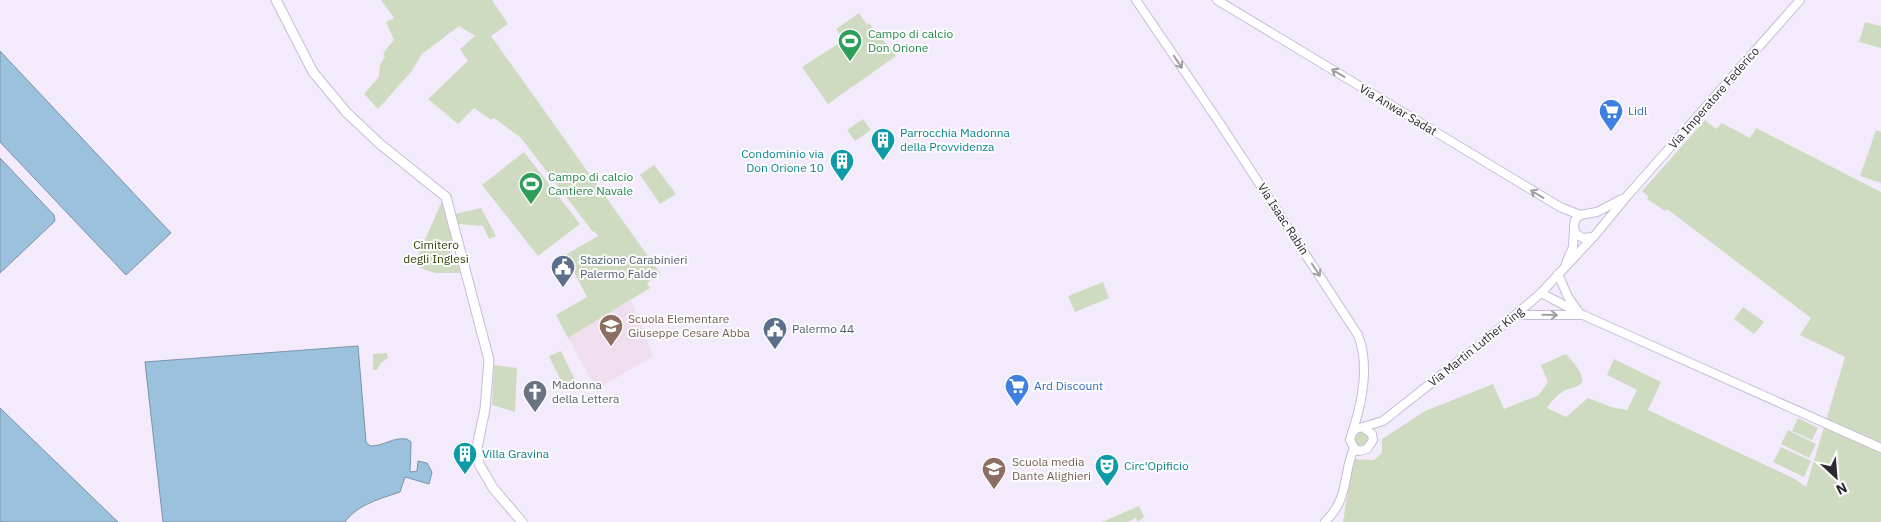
<svg xmlns="http://www.w3.org/2000/svg" width="1881" height="522" font-family="'IBM Plex Sans',sans-serif">
<rect width="100%" height="100%" fill="#f3ebfc"/>
<polygon fill="#f0deef" points="631,300 653,356 597,389 568,338"/>
<g fill="#cfdbc0">
<polygon points="381,0 492,0 508,24 491,36 660,273 647,283 650,288 568,338 556,315 587,297 565,255 598,236 594,231 593,232 521,138 494,118 491,120 474,108 458,124 428,99 468,61 460,49 475,36 459,26 422,54 411,72 378,109 364,94 379,77 380,65 385,57 383,53 394,40 386,22 394,18"/>
<polygon points="859,13 867,25 869,23 896,56 828,104 802,67 844,40 836,29"/>
<polygon points="1865,22 1881,26 1881,48 1859,42"/>
<polygon points="863,119 871,130 855,141 847,130"/>
<path d="M1705,120L1716,129L1722,123L1750,138L1756,128L1881,192V522H1343L1353,459L1374,460L1382,453V439L1425,411L1493,384L1504,409L1539,395L1548,382L1541,365L1566,354C1571,360 1581,370 1582,378C1584,388 1570,387 1564,391C1558,394 1550,403 1547,408L1566,417L1588,398L1611,407L1627,410L1637,390L1607,375L1614,359L1661,382L1648,410L1795,479L1806,487L1845,357L1800,335L1811,318L1667,209L1665,211L1647,199L1649,197L1642,191Z"/>
<polygon points="1876,130 1881,132 1881,183 1860,176"/>
<polygon points="524,152 580,224 538,256 482,185"/>
<polygon points="654,165 676,194 660,204 640,175"/>
<polygon points="442,201 453,240 449,241 453,265 459,264 461,273 435,273 420,268 424,261 423,258 418,256"/>
<polygon points="481,208 496,236 489,239 483,226 458,224 455,214"/>
<polygon points="1103,282 1109,298 1075,312 1068,296"/>
<polygon points="1743,307 1764,322 1754,334 1734,319"/>
<polygon points="561,351 575,380 563,385 549,356"/>
<polygon points="387,353 388,358 381,363 377,370 373,370 373,354"/>
<polygon points="494,365 517,368 515,412 492,405"/>
<polygon points="1798,418 1818,428 1812,440 1792,431"/>
<polygon points="1788,430 1816,444 1809,458 1781,444"/>
<circle cx="1362" cy="439" r="7"/>
<polygon points="1781,447 1811,461 1804,477 1773,462"/>
<polygon points="1139,506 1144,517 1138,522 1136,518 1127,522 1102,522"/>
</g>
<g fill="#9bc1dd" stroke="#7a93aa">
<polygon points="0,51 171,233 126,275 0,142"/>
<polygon points="0,158 54,215 55,221 0,273"/>
<path d="M358,346L366,442L370,446C385,446 392,437 407,439L411,442L410,472L417,471L418,461L427,463L432,472L429,484L405,477L400,492C380,499 358,504 345,522H163L145,362Z"/>
<polygon points="0,408 118,522 0,522"/>
</g>
<g fill="none" stroke-linecap="round" stroke-linejoin="round">
<defs>
<g id="tertiary">
<path d="M1136,0L1221,125L1358,335C1370,365 1362,403 1352,433"/>
<polyline points="1217,0 1560,207 1580,215"/>
<polyline points="1593,237 1583,238 1576,234 1574,227 1575,220 1580,215 1597,212 1622,199"/>
<polyline points="1566,263 1573,247 1574,230"/>
<polyline points="1558,274 1568,297 1578,311"/>
<polyline points="1541,293 1583,315 1881,448"/>
<polyline points="1516,315 1581,315"/>
<polyline points="1364,428 1372,434 1373,440 1367,449 1359,451 1354,448 1350,440 1352,433 1356,429 1383,421 1487,339 1541,293 1596,234 1628,195 1800,0"/>
<path d="M1325,522C1350,497 1342,477 1354,448"/>
</g>
<polyline id="secondary" points="276,0 313,72 347,113 380,144 446,197 489,360 485,409 477,447 479,464 493,488 522,522"/>
</defs>
<use href="#tertiary" stroke="#c9bbd7" stroke-width="10"/>
<use href="#secondary" stroke="#c9bbd7" stroke-width="11"/>
<use href="#tertiary" stroke="#fff" stroke-width="8"/>
<use href="#secondary" stroke="#fff" stroke-width="9"/>
</g>
<defs><path id="oneway-shaft" d="M-6 0H5M1.5-3L5.5 0L1.5 3" fill="none" stroke-width="1.6" stroke-linecap="round" stroke-linejoin="round" transform="scale(1.25)"/></defs>
<g stroke="#a09ea3">
<use href="#oneway-shaft" transform="translate(1178 62) rotate(56)"/>
<use href="#oneway-shaft" transform="translate(1338 73) rotate(-149)"/>
<use href="#oneway-shaft" transform="translate(1537 194) rotate(-149)"/>
<use href="#oneway-shaft" transform="translate(1316 270) rotate(57)"/>
<use href="#oneway-shaft" transform="translate(1550 315) rotate(1)"/>
</g>
<defs>
<symbol id="stadium-pin" viewBox="-11 -11 22 30"><path d="M0 17L-7.5 6A9.5 9.5 0 1 1 7.5 6Z" fill="#2e9e5b" stroke="#fcfcfc"/><path d="M0-5a6.5 5 0 1 0 0 10a6.5 5 0 1 0 0-10ZM-3.5-1.8h7v3.6h-7Z" fill="#fff"/></symbol>
<symbol id="supermarket-pin" viewBox="-11 -11 22 30"><path d="M0 17L-7.5 6A9.5 9.5 0 1 1 7.5 6Z" fill="#3f7fe0" stroke="#fcfcfc"/><path d="M-6-5.5h2.5l.6 2H6L4.5 2H-2.5L-4.4-4H-6ZM-1.5 3.2a1.3 1.3 0 1 0 .1 0ZM3 3.2a1.3 1.3 0 1 0 .1 0Z" fill="#fff"/></symbol>
<symbol id="building-pin" viewBox="-11 -11 22 30"><path d="M0 17L-7.5 6A9.5 9.5 0 1 1 7.5 6Z" fill="#0f9aa8" stroke="#fcfcfc"/><path d="M-4-6H4V6H1V3H-1V6H-4ZM-2.5-4.3h1.7v1.8h-1.7ZM.8-4.3h1.7v1.8H.8ZM-2.5-1h1.7V.8h-1.7ZM.8-1h1.7V.8H.8Z" fill="#fff"/></symbol>
<symbol id="civic-pin" viewBox="-11 -11 22 30"><path d="M0 17L-7.5 6A9.5 9.5 0 1 1 7.5 6Z" fill="#5c6f8a" stroke="#fcfcfc"/><path d="M-.6-6.5H3V-4.5H.6V-3L4-1V1h2V6H-6V1h2V-1L-.6-3ZM-1.2 2.5V6h2.4V2.5Z" fill="#fff"/></symbol>
<symbol id="school-pin" viewBox="-11 -11 22 30"><path d="M0 17L-7.5 6A9.5 9.5 0 1 1 7.5 6Z" fill="#8d6e63" stroke="#fcfcfc"/><path d="M0-5L7-2L0 1L-7-2ZM-4 1L0 2.5L4 1V4Q0 6-4 4Z" fill="#fff"/></symbol>
<symbol id="church-pin" viewBox="-11 -11 22 30"><path d="M0 17L-7.5 6A9.5 9.5 0 1 1 7.5 6Z" fill="#6b7280" stroke="#fcfcfc"/><path d="M-1.2-6h2.4v3.5h3.3v2.4h-3.3V6h-2.4V-.1h-3.3v-2.4h3.3Z" fill="#fff"/></symbol>
<symbol id="theatre-pin" viewBox="-11 -11 22 30"><path d="M0 17L-7.5 6A9.5 9.5 0 1 1 7.5 6Z" fill="#0f9aa8" stroke="#fcfcfc"/><path d="M-5-5.5Q0-4 5-5.5V0Q5 5 0 6Q-5 5-5 0ZM-3.3-2.5H-1v1.5H-3.3ZM1-2.5H3.3v1.5H1ZM-2.8 1Q0 5.5 2.8 1Z" fill="#fff"/></symbol>
</defs>
<g fill-rule="evenodd">
<use href="#stadium-pin" x="836" y="27" width="28" height="38"/>
<use href="#supermarket-pin" x="1597" y="97" width="28" height="38"/>
<use href="#building-pin" x="869" y="126" width="28" height="38"/>
<use href="#building-pin" x="828" y="147" width="28" height="38"/>
<use href="#stadium-pin" x="517" y="170" width="28" height="38"/>
<use href="#civic-pin" x="549" y="253" width="28" height="38"/>
<use href="#school-pin" x="597" y="312" width="28" height="38"/>
<use href="#civic-pin" x="761" y="315" width="28" height="38"/>
<use href="#supermarket-pin" x="1003" y="372" width="28" height="38"/>
<use href="#church-pin" x="521" y="378" width="28" height="38"/>
<use href="#building-pin" x="451" y="440" width="28" height="38"/>
<use href="#theatre-pin" x="1093" y="452" width="28" height="38"/>
<use href="#school-pin" x="980" y="455" width="28" height="38"/>
</g>
<g text-anchor="middle" stroke-width="4" stroke-linejoin="round" paint-order="stroke">
<g font-size="12" fill="#27864d" stroke="#fcfcfc" text-anchor="start">
<text x="868" y="38">Campo di calcio<tspan x="868" dy="14">Don Orione</tspan></text>
<text x="548" y="181">Campo di calcio<tspan x="548" dy="14">Cantiere Navale</tspan></text>
</g>
<g font-size="12" fill="#2d2832" stroke="#fcfcfc">
<text transform="translate(1714 98) rotate(-49)" y="4">Via Imperatore Federico</text>
<text transform="translate(1398 110) rotate(31)" y="4">Via Anwar Sadat</text>
<text transform="translate(1283 219) rotate(57)" y="4">Via Isaac Rabin</text>
<text transform="translate(1476 347) rotate(-39)" y="4">Via Martin Luther King</text>
</g>
<g font-size="12" fill="#366cbe" stroke="#fcfcfc" text-anchor="start">
<text x="1628" y="115">Lidl</text>
<text x="1034" y="390">Ard Discount</text>
</g>
<g font-size="12" fill="#0d838f" stroke="#fcfcfc" text-anchor="start">
<text x="900" y="137">Parrocchia Madonna<tspan x="900" dy="14">della Provvidenza</tspan></text>
<text x="824" y="158" text-anchor="end">Condominio via<tspan x="824" dy="14">Don Orione 10</tspan></text>
<text x="482" y="458">Villa Gravina</text>
<text x="1124" y="470">Circ'Opificio</text>
</g>
<g font-size="12" fill="#2d4203" stroke="#fcfcfc">
<text x="436" y="249">Cimitero<tspan x="436" dy="14">degli Inglesi</tspan></text>
</g>
<g font-size="12" fill="#4e5e75" stroke="#fcfcfc" text-anchor="start">
<text x="580" y="264">Stazione Carabinieri<tspan x="580" dy="14">Palermo Falde</tspan></text>
<text x="792" y="333">Palermo 44</text>
</g>
<g font-size="12" fill="#785e54" stroke="#fcfcfc" text-anchor="start">
<text x="628" y="323">Scuola Elementare<tspan x="628" dy="14">Giuseppe Cesare Abba</tspan></text>
<text x="1012" y="466">Scuola media<tspan x="1012" dy="14">Dante Alighieri</tspan></text>
</g>
<g font-size="12" fill="#5b616d" stroke="#fcfcfc" text-anchor="start">
<text x="552" y="389">Madonna<tspan x="552" dy="14">della Lettera</tspan></text>
</g>
</g>
<g transform="translate(1836 477) rotate(154)" stroke="#fcfcfc" stroke-width="4" paint-order="stroke">
<path d="M0-4L9 19L0 12L-9 19Z" fill="#2d2832"/>
<text y="-8" font-size="14" font-weight="bold" text-anchor="middle" fill="#2d2832">N</text>
</g>
</svg>
